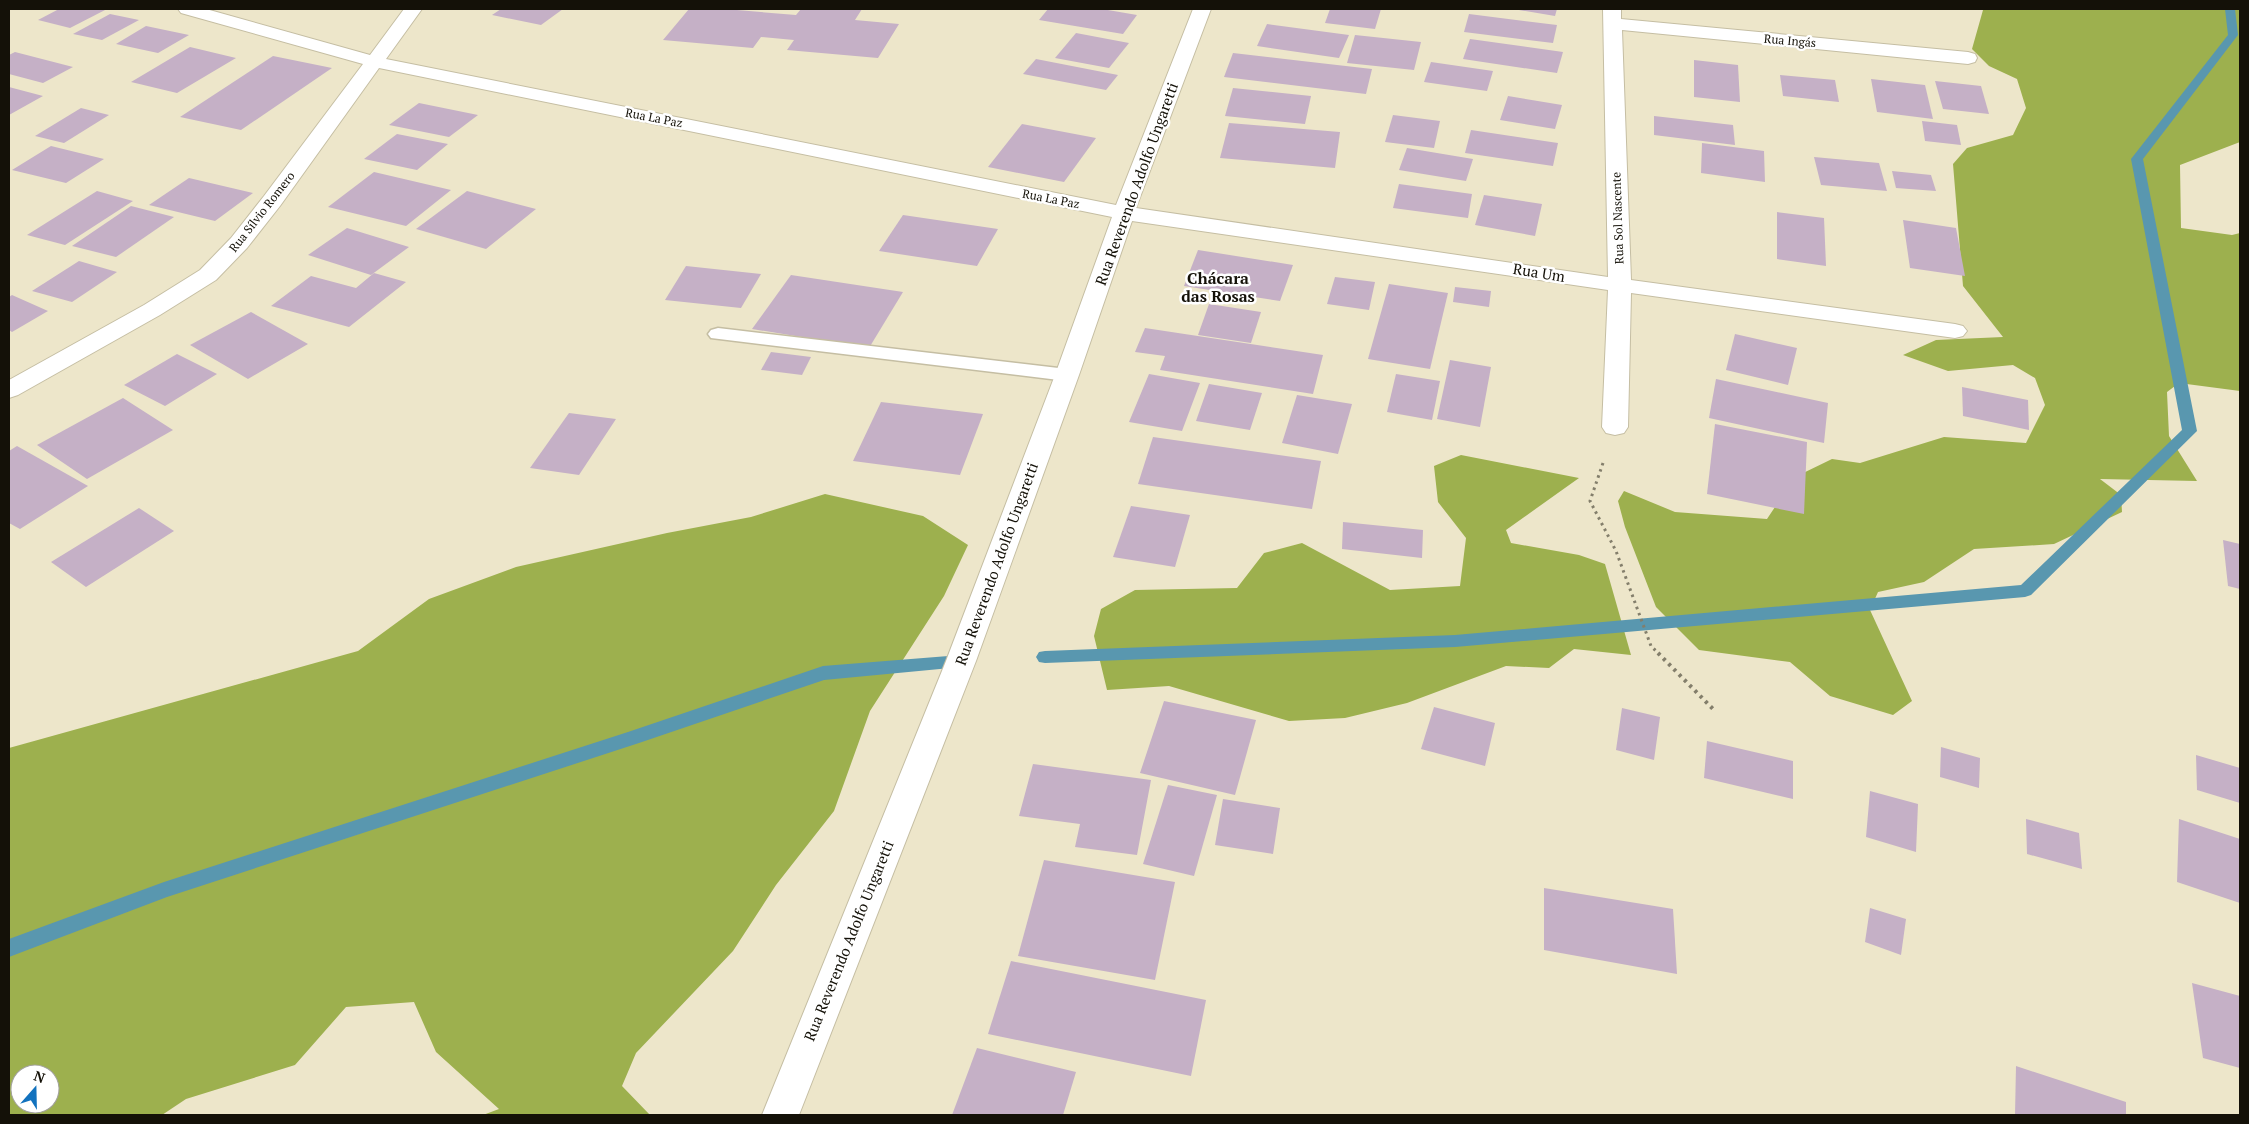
<svg xmlns="http://www.w3.org/2000/svg" width="2249" height="1124" font-family="'PT Serif',serif">
<rect width="100%" height="100%" fill="#ede6ca"/>
<g fill="#9db04e" fill-rule="evenodd">
<polygon points="1986,9 2240,9 2240,142 2180,165 2181,228 2232,235 2240,233 2240,391 2179,383 2167,392 2169,436 2197,481 2100,479 2121,495 2122,512 2054,544 1974,549 1924,582 1878,592 1870,610 1912,701 1893,715 1830,696 1790,662 1699,650 1656,607 1625,527 1618,501 1624,491 1675,512 1767,519 1795,477 1832,459 1860,463 1944,437 2026,443 2045,405 2035,378 2013,365 1948,371 1903,355 1936,340 2003,337 1963,286 1953,164 1967,148 2013,135 2026,108 2017,79 1989,66 1972,49 1983,10"/>
<polygon points="1461,455 1579,478 1506,530 1511,543 1579,555 1605,564 1631,655 1574,649 1549,668 1506,666 1407,703 1345,718 1289,721 1169,686 1107,690 1094,636 1101,609 1135,590 1237,588 1264,553 1302,543 1390,590 1460,586 1466,538 1438,502 1434,466"/>
<path d="M825,494L923,516L968,545L944,596L870,711L834,811L776,885L733,951L636,1053L622,1086L650,1115H483L499,1109L436,1052L414,1002L346,1007L295,1065L186,1099L162,1115H9V748L358,651L429,599L516,567L667,533L751,517ZM20,1074H50V1104H20Z"/>
</g>
<g fill="none" stroke-linecap="round" stroke-linejoin="round">
<g fill="#5997af" fill-rule="evenodd">
<polygon points="2225,9 2235,9 2238,35 2143,159 2197,431 2031,595 2025,597 1455,647 1045,663 1039,662 1036,657 1039,652 1045,651 1455,635 2021,585 2182,430 2131,159 2228,35"/>
<polygon points="961,655 967,656 970,661 967,666 961,667 824,680 639,743 167,897 9,957 9,939 164,882 628,732 823,666"/>
</g>
</g>
<g fill="#c5b0c6">
<polygon points="59,9 107,9 70,28 38,20"/>
<polygon points="501,9 563,9 541,25 492,15"/>
<polygon points="689,9 725,9 796,15 801,9 862,9 855,20 899,24 878,58 787,50 794,40 761,37 753,48 663,40"/>
<polygon points="1048,9 1102,9 1137,15 1123,34 1039,20"/>
<polygon points="1330,9 1381,9 1375,29 1325,23"/>
<polygon points="1513,9 1557,9 1555,16"/>
<polygon points="110,14 139,20 102,40 73,34"/>
<polygon points="1469,14 1557,25 1553,43 1464,32"/>
<polygon points="1267,24 1349,35 1339,58 1257,46"/>
<polygon points="146,26 189,35 158,53 116,44"/>
<polygon points="1076,33 1129,43 1109,68 1055,58"/>
<polygon points="1355,35 1421,42 1414,70 1347,63"/>
<polygon points="1470,39 1563,52 1557,73 1463,59"/>
<polygon points="190,47 236,58 177,93 131,82"/>
<polygon points="15,52 73,67 43,83 9,74 9,55"/>
<polygon points="1233,53 1302,61 1372,69 1366,94 1224,77"/>
<polygon points="273,56 332,68 241,130 180,117"/>
<polygon points="1036,59 1118,75 1106,90 1023,74"/>
<polygon points="1694,60 1738,65 1740,102 1694,97"/>
<polygon points="1431,62 1493,71 1487,91 1424,82"/>
<polygon points="1780,75 1835,80 1839,102 1783,96"/>
<polygon points="1871,79 1925,85 1933,119 1877,112"/>
<polygon points="1935,81 1981,86 1989,114 1943,109"/>
<polygon points="9,87 43,96 9,115"/>
<polygon points="1233,88 1311,96 1305,124 1225,116"/>
<polygon points="1508,96 1562,105 1555,129 1500,120"/>
<polygon points="419,103 478,115 449,137 389,125"/>
<polygon points="81,108 109,115 64,143 35,136"/>
<polygon points="1393,115 1440,121 1434,148 1385,142"/>
<polygon points="1654,116 1733,125 1735,145 1654,135"/>
<polygon points="1922,121 1957,125 1961,145 1925,141"/>
<polygon points="1229,123 1340,132 1335,168 1220,158"/>
<polygon points="1022,124 1096,138 1064,182 988,167"/>
<polygon points="1471,130 1558,143 1553,166 1465,153"/>
<polygon points="397,134 448,144 417,170 364,159"/>
<polygon points="1702,143 1764,151 1765,182 1701,173"/>
<polygon points="51,146 104,159 66,183 12,170"/>
<polygon points="1407,148 1473,159 1466,181 1399,170"/>
<polygon points="1814,157 1879,163 1887,191 1821,185"/>
<polygon points="1892,171 1931,175 1936,191 1896,188"/>
<polygon points="374,172 451,190 406,226 328,207"/>
<polygon points="189,178 253,193 215,221 149,205"/>
<polygon points="1399,184 1472,194 1468,218 1393,208"/>
<polygon points="97,191 133,201 65,245 27,235"/>
<polygon points="467,191 536,209 486,249 416,229"/>
<polygon points="1484,195 1542,204 1535,236 1475,225"/>
<polygon points="131,206 174,217 116,257 72,246"/>
<polygon points="1777,212 1824,218 1826,266 1777,259"/>
<polygon points="903,215 998,229 977,266 879,251"/>
<polygon points="1903,220 1956,228 1965,276 1910,268"/>
<polygon points="347,228 409,247 371,275 308,255"/>
<polygon points="1198,250 1293,265 1280,301 1184,286"/>
<polygon points="79,261 117,272 72,302 32,291"/>
<polygon points="686,266 761,274 741,308 665,300"/>
<polygon points="374,273 406,282 349,327 271,306 311,276 356,288"/>
<polygon points="791,275 903,292 869,348 752,329"/>
<polygon points="1335,277 1375,282 1369,310 1327,304"/>
<polygon points="1389,284 1448,293 1430,369 1368,359"/>
<polygon points="1455,287 1491,291 1489,307 1453,302"/>
<polygon points="12,295 48,311 12,332 9,330 9,297"/>
<polygon points="1209,304 1261,312 1251,343 1198,335"/>
<polygon points="251,312 308,344 248,379 190,345"/>
<polygon points="1145,328 1323,355 1313,394 1160,370 1165,356 1135,352"/>
<polygon points="1735,334 1797,348 1788,385 1726,370"/>
<polygon points="771,352 811,357 802,375 761,370"/>
<polygon points="177,354 217,374 165,406 124,385"/>
<polygon points="1450,360 1491,367 1480,427 1437,419"/>
<polygon points="1149,374 1200,383 1182,431 1129,422"/>
<polygon points="1396,374 1440,381 1432,420 1387,412"/>
<polygon points="1716,379 1828,403 1824,443 1709,418"/>
<polygon points="1209,384 1262,393 1250,430 1196,421"/>
<polygon points="1962,387 2028,400 2029,430 1963,416"/>
<polygon points="1297,395 1352,404 1338,454 1282,443"/>
<polygon points="123,398 173,430 87,479 37,445"/>
<polygon points="881,402 983,414 960,475 853,461"/>
<polygon points="569,413 616,419 579,475 530,468"/>
<polygon points="1715,424 1807,442 1804,514 1707,494"/>
<polygon points="1153,437 1321,461 1312,509 1138,484"/>
<polygon points="17,446 88,486 20,529 9,523 9,451"/>
<polygon points="1131,506 1190,515 1175,567 1113,557"/>
<polygon points="139,508 174,531 86,587 51,562"/>
<polygon points="1343,522 1423,530 1422,558 1342,549"/>
<polygon points="2223,540 2240,544 2240,589 2228,586"/>
<polygon points="1164,701 1256,720 1235,795 1140,773"/>
<polygon points="1434,707 1495,723 1485,766 1421,749"/>
<polygon points="1622,708 1660,717 1654,760 1616,750"/>
<polygon points="1707,741 1793,761 1793,799 1704,778"/>
<polygon points="1941,747 1980,758 1979,788 1940,777"/>
<polygon points="2196,755 2240,768 2240,803 2197,790"/>
<polygon points="1033,764 1151,780 1137,855 1075,847 1080,824 1019,816"/>
<polygon points="1168,785 1217,795 1194,876 1143,864"/>
<polygon points="1870,791 1918,804 1916,852 1866,837"/>
<polygon points="1223,799 1280,808 1273,854 1215,845"/>
<polygon points="2026,819 2079,833 2082,869 2027,854"/>
<polygon points="2179,819 2240,839 2240,903 2177,882"/>
<polygon points="1044,860 1175,882 1155,980 1018,956"/>
<polygon points="1544,888 1673,909 1677,974 1544,950"/>
<polygon points="1870,908 1906,919 1901,955 1865,942"/>
<polygon points="1011,961 1206,1000 1191,1076 988,1034"/>
<polygon points="2192,983 2240,996 2240,1068 2203,1058"/>
<polygon points="977,1048 1076,1072 1063,1115 952,1115"/>
<polygon points="2016,1066 2126,1102 2126,1115 2015,1115"/>
</g>
<g fill="none" stroke-linecap="round" stroke-linejoin="round">
<defs>
<polygon id="lane" points="718,328 1067,369 1074,371 1077,375 1074,379 1067,381 711,338 708,334 711,330"/>
<polygon id="street" points="178,9 206,9 370,55 404,9 422,9 386,59 1116,205 1193,9 1211,9 1136,208 1608,277 1603,9 1621,9 1621,19 1968,52 1975,54 1977,58 1975,62 1968,64 1622,30 1631,280 1955,324 1963,326 1967,331 1963,336 1955,338 1631,293 1628,427 1624,433 1615,435 1606,433 1602,427 1608,290 1132,221 1079,375 976,661 799,1115 762,1115 946,661 1055,375 1112,217 379,68 280,206 247,248 216,280 160,315 18,395 9,398 9,380 144,305 200,270 231,238 264,196 363,64 181,13"/>
</defs>
<use href="#lane" stroke="#c5bea3" stroke-width="3"/>
<use href="#street" stroke="#c5bea3" stroke-width="2"/>
<polyline stroke="#837e6b" stroke-width="3" stroke-dasharray="2.5 4" stroke-linecap="butt" points="1603,463 1590,501 1616,551 1651,646 1659,654"/>
<polyline stroke="#837e6b" stroke-width="4" stroke-dasharray="3 4.5" stroke-linecap="butt" points="1658,653 1714,710"/>
<use href="#lane" fill="#fff" fill-rule="evenodd"/>
<use href="#street" fill="#fff" fill-rule="evenodd"/>
</g>
<g text-anchor="middle" stroke-width="5" stroke-linejoin="round" paint-order="stroke">
<g font-size="12" fill="#141108" stroke="#fff">
<text transform="translate(1790 41) rotate(5)" y="4">Rua Ingás</text>
<text transform="translate(654 118) rotate(11)" y="4">Rua La Paz</text>
<text transform="translate(1051 199) rotate(11)" y="4">Rua La Paz</text>
<text transform="translate(262 212) rotate(-52)" y="4">Rua Sílvio Romero</text>
<text transform="translate(1618 218) rotate(-92)" y="4">Rua Sol Nascente</text>
</g>
<g font-size="15" fill="#141108" stroke="#fff">
<text transform="translate(1137 184) rotate(-70)" y="5">Rua Reverendo Adolfo Ungaretti</text>
<text transform="translate(1539 273) rotate(9)" y="5">Rua Um</text>
<text transform="translate(997 564) rotate(-70)" y="5">Rua Reverendo Adolfo Ungaretti</text>
<text transform="translate(849 941) rotate(-68)" y="5">Rua Reverendo Adolfo Ungaretti</text>
</g>
<g font-size="16" font-weight="bold" fill="#141108" stroke="#fff">
<text x="1218" y="284">Chácara<tspan x="1218" dy="18">das Rosas</tspan></text>
</g>
</g>
<rect width="2249" height="1124" fill="none" stroke="#141108" stroke-width="20"/>
<g transform="translate(35 1089) rotate(20)"><circle r="24" fill="#ffffff" stroke="#a1a09c"/>
<path d="M0-4L9 19L0 12L-9 19Z" fill="#1272be"/>
<text y="-8" font-size="14" font-weight="bold" text-anchor="middle" fill="#141108">N</text>
</g>
</svg>
